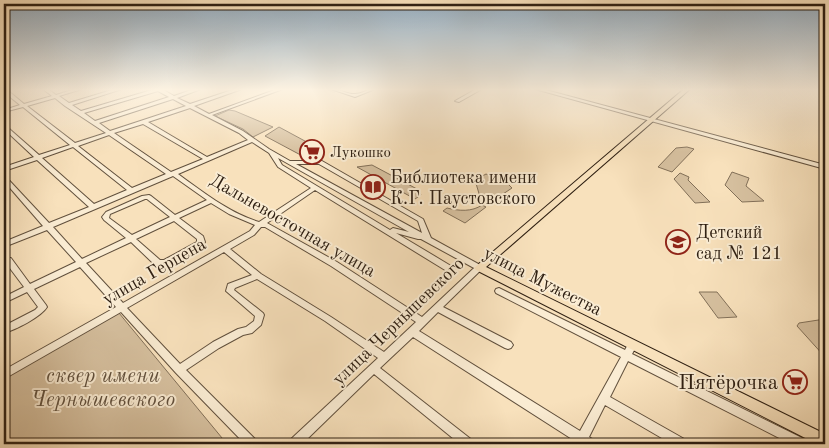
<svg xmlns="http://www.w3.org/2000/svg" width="829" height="448" font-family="'Old Standard TT',serif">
<rect width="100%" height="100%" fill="#f8e1bc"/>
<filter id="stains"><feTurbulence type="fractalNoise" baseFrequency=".004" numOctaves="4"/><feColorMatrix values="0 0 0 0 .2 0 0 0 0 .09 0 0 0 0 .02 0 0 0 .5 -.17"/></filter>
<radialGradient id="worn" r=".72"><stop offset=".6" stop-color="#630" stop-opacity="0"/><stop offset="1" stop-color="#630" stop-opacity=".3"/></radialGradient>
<g fill="#d6c09f" stroke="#827059">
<polygon points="229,110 235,111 273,127 253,137 243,129 215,116"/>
<polygon points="279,127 316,147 308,151 322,159 310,160 265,136"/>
<polygon points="687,147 694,149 672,172 658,167 676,148"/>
<polygon points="372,165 417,189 421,195 415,199 357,167"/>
<polygon points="732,172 749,178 746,186 764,201 742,202 725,185"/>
<polygon points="680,173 689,177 688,180 710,202 695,203 674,179"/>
<polygon points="486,174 508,184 512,188 494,200 480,197 475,180"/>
<path d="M482,205L486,207L465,223L443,211L447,208C459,211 472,212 482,205Z"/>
<polygon points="699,292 717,292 737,317 718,318"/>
<polygon points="119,313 227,444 4,444 4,378"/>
<polygon points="825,319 825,357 797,326 799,323"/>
</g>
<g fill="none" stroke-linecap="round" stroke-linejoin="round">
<defs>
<g id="minor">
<path d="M4,89H6L24,104L52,96L43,89H48L56,95L75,89H82L59,96L69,103L115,89H122L72,105L81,111L155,89H162L174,96L194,89H201L177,98L190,104L235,89H242L194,106L209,114L277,89H283L212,115L243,131L269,149L290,161H322L423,219L431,238L482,266L483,268L443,307L511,342L513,345L511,348L508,349L505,348L438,312L419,331L580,431L621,357L496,293L495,291L496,289L499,288L625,350L629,342L632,341L635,342L637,345L632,354L806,440L807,444H791L628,361L610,397L686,440L687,444H672L605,405L589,437L594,440L595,444H574L575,441L413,337L380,368L472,440L473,444H460L374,374L302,444H289L290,440L378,358L325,321L257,279L235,288L234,290L263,313L264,315L261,325L252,333L243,335L219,348L186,370L256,440L257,444H245L176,373L121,312L4,379V370L116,307L80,267L34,289L46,305L47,307C41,317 15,330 4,333V326L35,310L38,307L27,292L4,303V297L24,287L6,263L4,262V258H11L30,284L76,262L47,230L4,247V242L43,226L4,181V176L6,177L49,223L89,207L37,160L4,171V167L34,157L4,129V126H6L39,155L70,145L23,107L4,112V110L20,105L4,92ZM158,91L169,97L95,121L84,113ZM55,98L65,106L106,133L75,143L27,106ZM173,99L186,106L110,131L99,123ZM190,108L239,133L248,140L207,157L148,122ZM143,124L203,159L171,172L114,133ZM109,135L166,174L132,188L78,146ZM252,142L269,153L278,167L311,188L259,222C229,213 203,192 178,174ZM73,147L127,190L94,204L42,158ZM278,158L409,232L393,228L390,230L282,165ZM296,164H319L418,221L422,233ZM173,176L207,200L175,215L151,196L149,195L142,196L106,212L102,217L104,220L126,238L82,259L53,227ZM315,190L445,270H451L452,268L451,266L396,233L418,239H421L474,268L422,317L337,262L267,223ZM145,199H147L170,217L132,235L109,218L110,214ZM211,203L229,214L255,225L250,231L123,303L86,263L131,242L155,265H168L204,244L205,242L203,236L179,218ZM174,221L197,239V242L164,260H160L136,239ZM261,227H265L331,266L416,322L384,352L331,317L261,274L230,249L254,235ZM224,252L252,275L228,284L226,291L255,316L254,321L246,327L238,329L213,342L180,364L127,308Z"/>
<path d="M331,89C339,89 350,95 355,94C362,94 367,89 375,89L355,97Z"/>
<polygon points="476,89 482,89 459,102 455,101"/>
<polygon points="535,89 542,89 825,165 825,169"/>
</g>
<polygon id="major" points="684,89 690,89 486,267 825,434 825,444 817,444 476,270 474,268"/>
</defs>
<use href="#minor" stroke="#61503d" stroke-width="2"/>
<use href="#major" stroke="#2f2013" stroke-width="2"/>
<use href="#minor" fill="#faecd3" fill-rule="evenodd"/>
<use href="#major" fill="#f8e1bc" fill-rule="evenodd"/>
</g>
<linearGradient id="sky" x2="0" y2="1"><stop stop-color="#93acc0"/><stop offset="0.59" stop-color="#fcf2e1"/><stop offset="1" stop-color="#fcf2e1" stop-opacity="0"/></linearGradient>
<rect width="829" height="152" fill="url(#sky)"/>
<defs>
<symbol id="supermarket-ring" viewBox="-11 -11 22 22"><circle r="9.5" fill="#faecd3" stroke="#8f2418" stroke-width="1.5"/><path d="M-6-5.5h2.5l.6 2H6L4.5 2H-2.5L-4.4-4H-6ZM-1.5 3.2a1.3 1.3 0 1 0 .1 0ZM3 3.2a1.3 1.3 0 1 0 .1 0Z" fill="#8f2418"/></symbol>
<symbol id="library-ring" viewBox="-11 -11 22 22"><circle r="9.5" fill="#faecd3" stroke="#8f2418" stroke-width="1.5"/><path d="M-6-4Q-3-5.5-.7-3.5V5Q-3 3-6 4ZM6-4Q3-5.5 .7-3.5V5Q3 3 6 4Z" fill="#8f2418"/></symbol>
<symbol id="school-ring" viewBox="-11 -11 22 22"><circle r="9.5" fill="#faecd3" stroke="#8f2418" stroke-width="1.5"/><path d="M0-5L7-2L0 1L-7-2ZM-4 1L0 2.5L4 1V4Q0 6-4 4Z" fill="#8f2418"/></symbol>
</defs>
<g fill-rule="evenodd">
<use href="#supermarket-ring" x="298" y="138" width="28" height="28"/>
<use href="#library-ring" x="359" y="173" width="28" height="28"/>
<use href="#school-ring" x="664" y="228" width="28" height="28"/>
<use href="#supermarket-ring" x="781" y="368" width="28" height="28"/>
</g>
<g text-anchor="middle" stroke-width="4" stroke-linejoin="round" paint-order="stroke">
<g font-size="15" fill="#2f2013" stroke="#faecd3" text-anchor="start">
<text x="330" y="157">Лукошко</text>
</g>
<g font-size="18" fill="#2f2013" stroke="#faecd3" text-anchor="start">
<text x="390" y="183">Библиотека имени<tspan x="390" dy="21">К.Г. Паустовского</tspan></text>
<text x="696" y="238">Детский<tspan x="696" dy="21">сад № 121</tspan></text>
</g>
<g font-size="18" fill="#2f2013" stroke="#faecd3">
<text transform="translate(293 225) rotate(30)" y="6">Дальневосточная улица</text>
<text transform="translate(154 271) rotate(-30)" y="6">улица Герцена</text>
<text transform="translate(543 281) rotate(27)" y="6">улица Мужества</text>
<text transform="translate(398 321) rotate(-44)" y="6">улица Чернышевского</text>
</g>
<g font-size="21" font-style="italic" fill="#61503d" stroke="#faecd3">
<text x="103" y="382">сквер имени<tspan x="103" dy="24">Чернышевского</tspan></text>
</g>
<g font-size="21" fill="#2f2013" stroke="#faecd3" text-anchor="end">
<text x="778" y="389">Пятёрочка</text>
</g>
</g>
<rect width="829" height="448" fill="none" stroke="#f8e1bc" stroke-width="20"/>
<rect x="5" y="5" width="819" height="438" fill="none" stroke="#2f2013" stroke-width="2.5"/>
<rect x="10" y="10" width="809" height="428" fill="none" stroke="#2f2013"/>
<rect width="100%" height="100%" filter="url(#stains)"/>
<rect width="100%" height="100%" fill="url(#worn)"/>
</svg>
